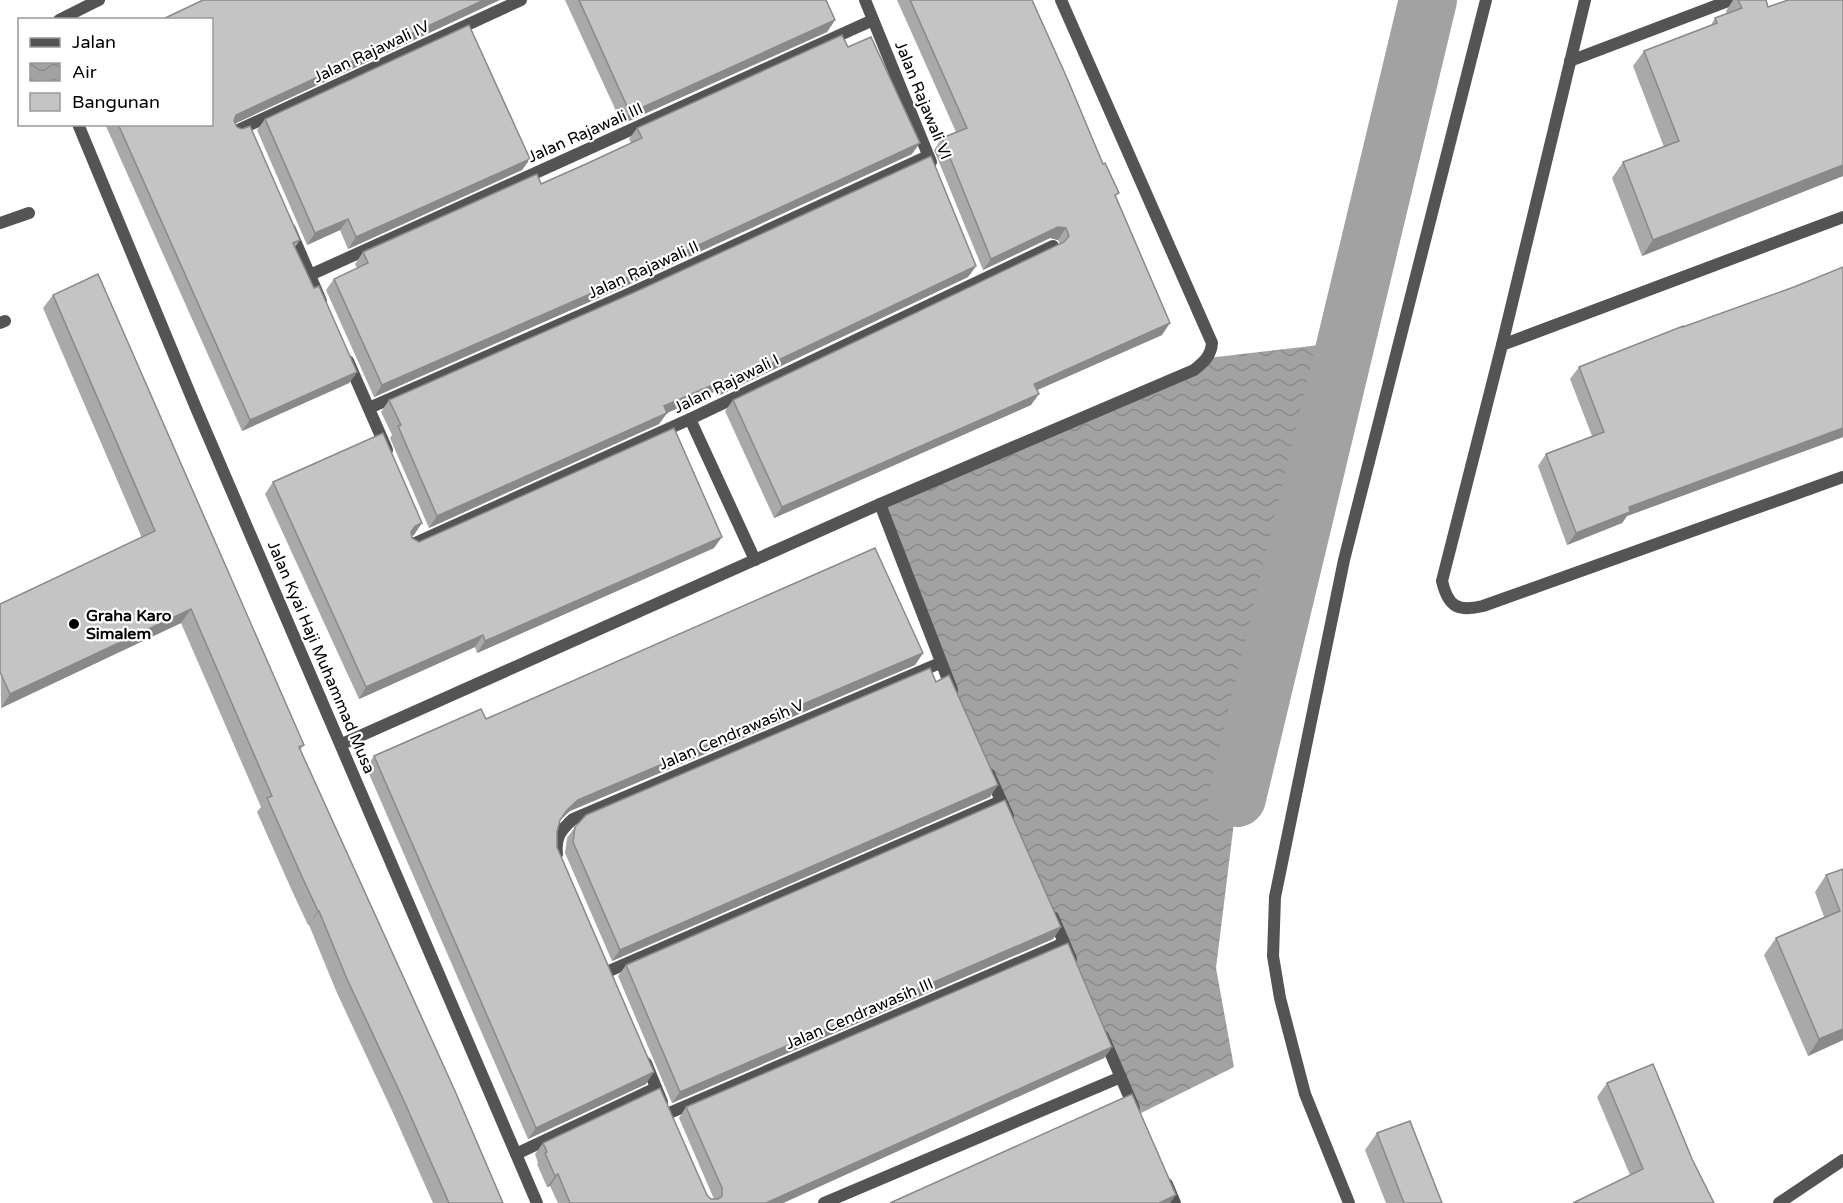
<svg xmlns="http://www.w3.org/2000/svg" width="1843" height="1203" font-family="'Varela Round',sans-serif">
<defs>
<pattern id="water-waves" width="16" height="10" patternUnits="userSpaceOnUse" patternTransform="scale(1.5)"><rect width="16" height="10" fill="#a2a2a2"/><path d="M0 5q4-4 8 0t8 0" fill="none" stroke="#8a8a8a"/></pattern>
</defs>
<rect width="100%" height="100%" fill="#fff"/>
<polygon fill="url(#water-waves)" points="1346,342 1237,798 1216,968 1234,1067 1137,1115 1001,801 880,504 1208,358"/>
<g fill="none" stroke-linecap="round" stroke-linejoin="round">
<polyline stroke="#a2a2a2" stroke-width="58" points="1237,798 1428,0"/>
<g stroke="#545454" stroke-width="12">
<polyline points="865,0 931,162"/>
<path d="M1585,0L1502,345L1442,581C1448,607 1458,612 1483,606L1843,477"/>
<polyline points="59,20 99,0"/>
<polyline points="1570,61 1731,0"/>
<polyline points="78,124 196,408 537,1203"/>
<polyline points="234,132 521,0"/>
<polyline points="0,223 29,213"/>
<polyline points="290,229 321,301"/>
<polyline points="310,275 873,20"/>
<polyline points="0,323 5,321"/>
<polyline points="1502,345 1843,217"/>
<polyline points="348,361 387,450"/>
<polyline points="369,408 624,296 928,156"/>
<polyline points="690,419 755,560"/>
<polyline points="880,504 952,690"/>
<polyline points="411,545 690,419 1053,246"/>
<path d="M342,744L880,504L1194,370C1204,362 1211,356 1212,343L1061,0"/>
<polyline points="989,774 1008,816"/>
<path d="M557,854C555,837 561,830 573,819L940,663"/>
<polyline points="1053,917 1071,959"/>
<polyline points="609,971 1001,801"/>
<polyline points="1103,1036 1134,1108"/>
<polyline points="646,1063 662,1102"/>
<polyline points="667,1114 1064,943"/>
<polyline points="516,1154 656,1088"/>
<polyline points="1167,1184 1175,1203"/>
<polyline points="824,1203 1121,1077"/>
</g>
<g stroke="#545454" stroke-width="12">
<polyline points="1349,1203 1305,1094 1280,998 1273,956 1275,897 1344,560 1486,0"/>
<polyline points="1779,1203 1843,1160"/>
</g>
</g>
<g fill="#a9a9a9">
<polygon points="565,0 826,0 835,20 827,32 622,124"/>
<polygon points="897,0 1032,0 1116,198 1162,335 1037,390 1031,405 774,518 725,411 733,400 1060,244 1058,240 1050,238 983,270 934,150 942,138 956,132"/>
<polygon points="1733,0 1766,0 1768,7 1843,0 1843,176 1642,256 1612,178 1623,162 1664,147 1633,66 1644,51 1711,25 1715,18 1727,14 1726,11"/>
<polygon points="848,47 912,154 621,288 374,397 326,290 334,279 357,268 355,264 363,252 541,184 586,164 631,143 629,139 637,128"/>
<polygon points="265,119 530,159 522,170 348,249 340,230 307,245 257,130"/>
<polygon points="235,123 300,240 295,247 314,288 357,372 349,383 242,431 105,124 212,124"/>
<polygon points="976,266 968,277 718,396 716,391 667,413 659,424 429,528 390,438 392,435 381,412 389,400"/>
<polygon points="1843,267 1843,437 1627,516 1622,523 1567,545 1538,466 1546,454 1592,436 1570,379 1579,367 1683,327 1794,287"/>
<polygon points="53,295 304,745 300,750 503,1203 433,1203 394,1115 337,993 309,925 308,925 293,893 257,812 261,807 181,623 1,708 0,604 142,538 43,308"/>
<polygon points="273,482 414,535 411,536 412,538 419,542 714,548 477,653 475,647 359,699 265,494"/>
<polygon points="923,653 915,665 570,811 560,820 557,832 557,847 646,1084 528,1139 366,767 374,756 486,719"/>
<polygon points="990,797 612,961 565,853 567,838 575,827"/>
<polygon points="1843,869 1843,1040 1808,1056 1764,955 1776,938 1824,917 1815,892 1826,875"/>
<polygon points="1061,927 1053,939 672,1103 618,976 626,965"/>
<polygon points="1112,1047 1104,1058 783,1203 558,1203 550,1186 547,1187 537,1164 538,1163 535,1154 543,1143 707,1195 711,1199 714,1199 679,1118 686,1107"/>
<polygon points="1607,1083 1692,1159 1630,1175 1597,1097"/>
<polygon points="1377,1133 1442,1203 1386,1203 1365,1150"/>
</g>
<g fill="#898989">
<polygon points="484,0 500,0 228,127 236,115"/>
<polygon points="835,20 827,32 622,124 630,113"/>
<polygon points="920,143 912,154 621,288 374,397 382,385"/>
<polygon points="530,159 522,170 348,249 356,237"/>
<polygon points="1843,165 1843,176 1642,256 1653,240"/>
<polygon points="348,219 340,230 307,245 315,233"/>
<polygon points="1058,227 1066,228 1058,240 1050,238 983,270 991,259"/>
<polygon points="976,266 968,277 718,396 726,385"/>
<polygon points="1170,323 1162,335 1026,395 1034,384"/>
<polygon points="357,372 349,383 242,431 250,420"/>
<polygon points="724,380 716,391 667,413 659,424 429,528 437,516 664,406"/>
<polygon points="1039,394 1031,405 774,518 782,507"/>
<polygon points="1843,428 1843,437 1627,516 1622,523 1567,545 1576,533 1629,507"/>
<polygon points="422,523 414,535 407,538 415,526"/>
<polygon points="722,537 714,548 477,653 485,641"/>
<polygon points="191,609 181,623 1,708 10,694"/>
<polygon points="483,635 475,647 359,699 366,687"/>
<polygon points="923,653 915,665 570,811 559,821 567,810 578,800"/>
<polygon points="998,785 990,797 612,961 620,950"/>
<polygon points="318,911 319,911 308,925"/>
<polygon points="1061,927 1053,939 672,1103 680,1092"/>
<polygon points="1843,1029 1843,1040 1808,1056 1819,1039"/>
<polygon points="1112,1047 1104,1058 783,1203 766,1203"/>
<polygon points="654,1072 646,1084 528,1139 536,1128"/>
<polygon points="558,1174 550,1186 547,1187 555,1176"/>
<polygon points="1176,1195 1170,1203 1159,1203"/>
</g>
<g fill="#c4c4c4" stroke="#898989" stroke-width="1.5">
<polygon points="203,0 484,0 236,115 234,121 237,127 242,129 250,126 300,240 293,243 314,288 319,286 357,372 250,420 118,124 212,124 212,20 161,20"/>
<polygon points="579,0 826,0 835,20 630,113"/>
<polygon points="910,0 1032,0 1067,78 1103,164 1105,163 1119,193 1115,195 1170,323 1034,384 1039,394 782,507 733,400 1064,242 1069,236 1066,228 1058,227 991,259 942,138 967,128"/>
<polygon points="1738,0 1766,0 1768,7 1788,0 1843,0 1843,165 1653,240 1623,162 1679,141 1644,51 1717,23 1715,18 1742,8"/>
<polygon points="469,25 530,159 356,237 348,219 315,233 265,119"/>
<polygon points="842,35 848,47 871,37 920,143 629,277 382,385 334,279 368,263 363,252 537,174 541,184 586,164 642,138 637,128"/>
<polygon points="931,156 976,266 726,385 724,380 664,406 667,413 437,516 398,426 401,425 389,400 635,292"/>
<polygon points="1843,267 1843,428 1629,507 1630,512 1576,533 1546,454 1604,432 1579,367 1683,326 1683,327 1794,287"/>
<polygon points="98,274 304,745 299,747 455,1091 503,1203 449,1203 404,1101 347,979 319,911 318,911 303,879 267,798 272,796 191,609 10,694 0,672 0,604 155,531 53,295"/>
<polygon points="674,428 722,537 485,641 483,635 366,687 273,482 383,433 422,523 415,526 411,532 412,538 419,542"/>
<polygon points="875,548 923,653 578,800 567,810 560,820 557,832 557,847 654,1072 536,1128 374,756 481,709 486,719"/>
<polygon points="930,668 936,682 949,675 998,785 620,950 573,842 575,827 586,815"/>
<polygon points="1005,800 1061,927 680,1092 626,965"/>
<polygon points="1843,869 1843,1029 1819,1039 1776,938 1840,911 1826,875"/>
<polygon points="1068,943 1112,1047 766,1203 570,1203 558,1174 555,1176 545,1153 547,1152 543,1143 660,1088 707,1195 711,1199 718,1199 722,1196 722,1188 686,1107"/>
<polygon points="1653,1064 1692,1159 1714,1203 1573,1203 1643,1169 1607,1083"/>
<polygon points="1132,1094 1176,1195 1159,1203 890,1203"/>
<polygon points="1410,1121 1442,1203 1404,1203 1377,1133"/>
</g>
<circle fill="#000" stroke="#fff" stroke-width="2" cx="74" cy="624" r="6"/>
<g text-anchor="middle" stroke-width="4.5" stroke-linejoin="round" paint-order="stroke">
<g font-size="16" fill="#000" stroke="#fff">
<text transform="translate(371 51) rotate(-25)" y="6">Jalan Rajawali IV</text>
<text transform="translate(924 100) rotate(68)" y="6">Jalan Rajawali VI</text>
<text transform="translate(585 132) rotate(-24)" y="6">Jalan Rajawali III</text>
<text transform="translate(643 269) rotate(-24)" y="6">Jalan Rajawali II</text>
<text transform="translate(726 383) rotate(-26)" y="6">Jalan Rajawali I</text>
<text transform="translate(322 657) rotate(67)" y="6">Jalan Kyai Haji Muhammad Musa</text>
<text transform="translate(731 734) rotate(-23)" y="6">Jalan Cendrawasih V</text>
<text transform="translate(859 1013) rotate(-23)" y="6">Jalan Cendrawasih III</text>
</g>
<g font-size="16" font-weight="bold" fill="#000" stroke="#fff" text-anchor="start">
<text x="86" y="621">Graha Karo<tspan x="86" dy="18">Simalem</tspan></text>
</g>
</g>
<rect x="18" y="18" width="195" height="108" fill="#ffffff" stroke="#999999" stroke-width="1.5"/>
<rect x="30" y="38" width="30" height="9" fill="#545454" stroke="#999999" stroke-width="1.5"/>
<text x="72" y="48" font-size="18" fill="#000000">Jalan</text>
<rect x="30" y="63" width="30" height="18" fill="url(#water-waves)" stroke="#999999" stroke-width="1.5"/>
<text x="72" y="78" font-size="18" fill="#000000">Air</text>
<rect x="30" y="93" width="30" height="18" fill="#c4c4c4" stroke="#999999" stroke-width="1.5"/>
<text x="72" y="108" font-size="18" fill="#000000">Bangunan</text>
</svg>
